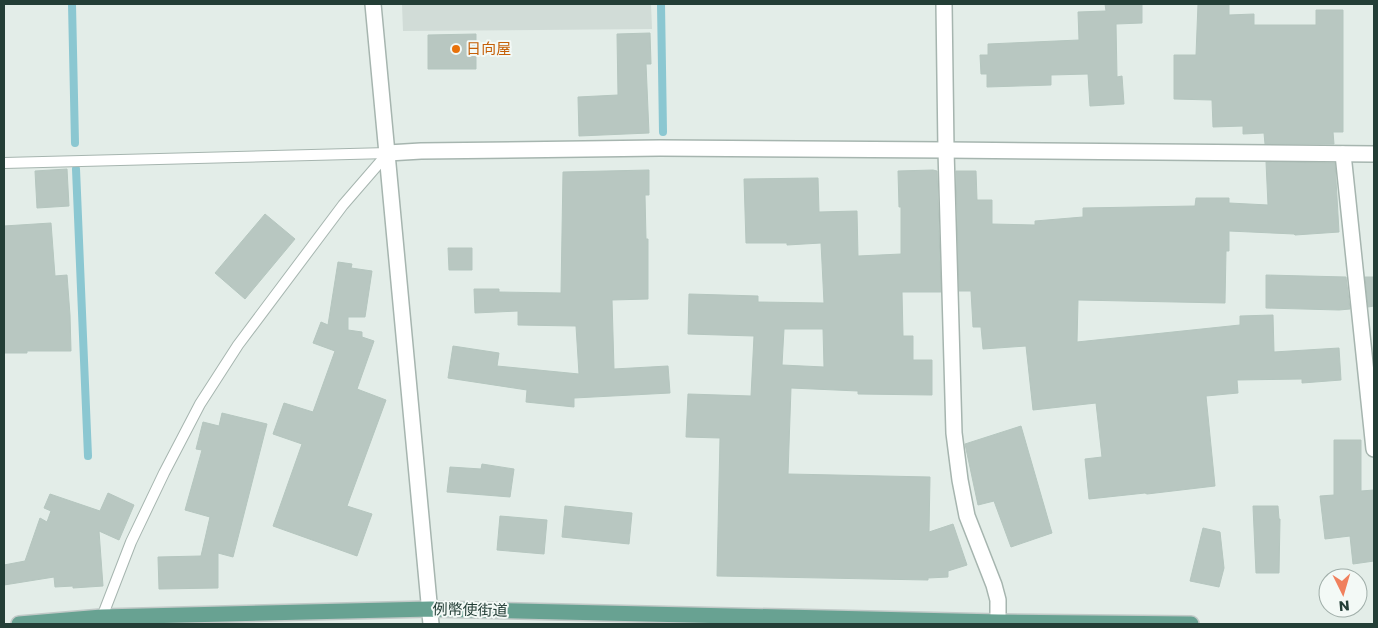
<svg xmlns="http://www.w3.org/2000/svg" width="1378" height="628" font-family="Poppins,'Noto Sans JP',sans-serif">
<rect width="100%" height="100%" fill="#e3ede8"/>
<polygon fill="#d1dcd7" points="402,4 651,4 652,29 403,31"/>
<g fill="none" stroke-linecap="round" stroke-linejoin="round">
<g stroke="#8bc7d1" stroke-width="8">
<polyline points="72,4 75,143"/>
<polyline points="661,4 663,132"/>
<polyline points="76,169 88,456"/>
</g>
</g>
<g fill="#b8c7c1" stroke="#b5c6bf" fill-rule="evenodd">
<polygon points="1105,4 1142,4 1142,23 1116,24 1117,77 1122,76 1124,104 1090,106 1088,74 1051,75 1051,85 987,87 987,74 981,74 980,55 988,55 988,44 1079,40 1078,12 1106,11"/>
<polygon points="1198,4 1229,4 1229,15 1254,14 1254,25 1316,25 1316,10 1343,10 1343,132 1333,132 1334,144 1265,144 1264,133 1243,134 1243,126 1213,127 1212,100 1174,99 1174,55 1196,55"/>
<polygon points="650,33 651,64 646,64 649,133 579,136 578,97 618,95 617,34"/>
<polygon points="476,34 476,69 428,69 428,35"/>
<polygon points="1266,162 1335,163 1339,232 1295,235 1294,234 1229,231 1229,251 1226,251 1225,303 1078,300 1077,342 1240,325 1240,316 1273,315 1274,352 1339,348 1341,380 1302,383 1302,379 1237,380 1238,393 1206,396 1215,486 1147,494 1145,493 1089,499 1085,459 1102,457 1096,403 1033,410 1026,346 983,349 981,327 973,327 971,291 959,291 956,171 976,171 977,200 992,200 992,224 1035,225 1035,221 1083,217 1083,208 1195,206 1196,198 1229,198 1229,203 1268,205"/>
<polygon points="67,169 69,206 37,208 35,171"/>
<polygon points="649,170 649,195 645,195 646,239 648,239 648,299 612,300 614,369 668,366 670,393 574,398 574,407 526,402 527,390 448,378 453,346 499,353 497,366 579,374 576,326 518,325 518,311 475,313 474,289 499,289 499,292 561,293 563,172"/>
<path d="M933,170L937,171L941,292H902L903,336H913V360H932V395L858,394V391L791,388L788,474L930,477L929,532L953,524L967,565L948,571V577L928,578V580L717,576L720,438L686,437L688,394L751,396L754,336L688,334L689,294L758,296V302L824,303L821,243L787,245V243H746L744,179L818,178L819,212L857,211L858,256L901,254V207H899L898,171ZM784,329H823L824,367L782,365Z"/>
<polygon points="265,214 295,239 245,299 215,273"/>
<polygon points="51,223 55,276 67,275 70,315 71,351 27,351 27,353 4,353 4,226"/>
<polygon points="448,248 472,248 472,270 449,270"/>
<polygon points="338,262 352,264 351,268 372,271 365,317 348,317 348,330 362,332 362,337 374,341 357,389 386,400 347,506 372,514 357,556 273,526 302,444 273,434 284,403 313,412 335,351 313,343 321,322 328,325"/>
<polygon points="1266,275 1346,277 1350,309 1339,310 1266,308"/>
<polygon points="1365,277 1374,277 1374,306 1368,307"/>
<polygon points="222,413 267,424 233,557 218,553 218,588 159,589 158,557 201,556 210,517 185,510 202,450 196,449 203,422 219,426"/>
<polygon points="1021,426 1052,533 1011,547 994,501 978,505 965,444"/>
<polygon points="1334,440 1361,440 1361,491 1374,490 1374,561 1353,564 1350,536 1325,539 1320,496 1334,495"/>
<polygon points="482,464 514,469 510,497 447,492 450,467 481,469"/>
<polygon points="108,493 134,505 119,540 99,531 103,586 73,588 73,586 55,587 54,577 4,585 4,565 25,561 40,518 47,522 51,511 44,508 50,494 100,511"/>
<polygon points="565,506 632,513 629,544 562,537"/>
<polygon points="1253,506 1278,506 1279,519 1280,519 1279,573 1256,573"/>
<polygon points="500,516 547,520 544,554 497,550"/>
<polygon points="1203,528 1220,532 1224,568 1219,587 1190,581"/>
</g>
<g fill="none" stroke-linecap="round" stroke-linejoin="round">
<defs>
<g id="service">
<polyline points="4,163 388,153"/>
<polyline points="102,617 131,542 164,473 200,404 238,345 343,205 388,153"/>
</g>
<g id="minor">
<polyline points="944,4 946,150 954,433 960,480 967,516 994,585 998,600 998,622"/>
<polyline points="388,153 421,151 660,148 946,150 1374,154"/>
<polyline points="1343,154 1374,449"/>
</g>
<polyline id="tertiary" points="373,4 431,624"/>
<polyline id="primary" points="19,624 102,617 430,609 998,622 1191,624"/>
</defs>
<use href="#service" stroke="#a6b5af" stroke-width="12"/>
<use href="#minor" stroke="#a6b5af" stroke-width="18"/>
<use href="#tertiary" stroke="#a6b5af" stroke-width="18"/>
<use href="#primary" stroke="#c1c9c7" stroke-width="18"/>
<use href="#service" stroke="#fff" stroke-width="10"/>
<use href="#minor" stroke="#fff" stroke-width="15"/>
<use href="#tertiary" stroke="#fff" stroke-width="15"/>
<use href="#primary" stroke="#68a292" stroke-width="15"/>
</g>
<circle fill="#e8710a" stroke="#f3f9f6" stroke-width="2" cx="456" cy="49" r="5"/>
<g text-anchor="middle" stroke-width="4" stroke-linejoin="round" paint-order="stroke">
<g font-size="15" fill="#c56008" stroke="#f3f9f6" text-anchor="start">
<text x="466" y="54">日向屋</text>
</g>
<g font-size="15" fill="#233e36" stroke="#f3f9f6">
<text transform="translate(470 610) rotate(1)" y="5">例幣使街道</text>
</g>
</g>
<rect width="1378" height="628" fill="none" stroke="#233e36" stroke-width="10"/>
<g transform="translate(1343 593) rotate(175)"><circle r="24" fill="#f3f9f6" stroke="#a0aea9"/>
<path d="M0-4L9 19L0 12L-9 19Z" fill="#f0805d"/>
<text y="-8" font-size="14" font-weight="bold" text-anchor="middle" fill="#233e36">N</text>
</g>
</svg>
